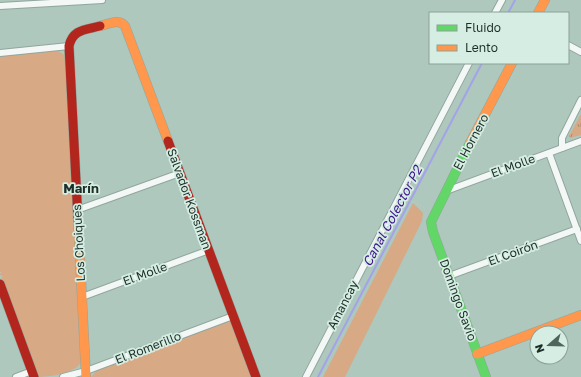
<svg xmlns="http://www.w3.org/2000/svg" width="581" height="377" font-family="'Golos Text',sans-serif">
<defs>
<pattern id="park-tufts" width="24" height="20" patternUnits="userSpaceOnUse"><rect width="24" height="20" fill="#d7a985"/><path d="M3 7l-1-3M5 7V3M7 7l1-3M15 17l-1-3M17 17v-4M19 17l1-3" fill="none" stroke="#ae8a6d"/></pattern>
</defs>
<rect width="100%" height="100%" fill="#aec8be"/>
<g fill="#d7a985">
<path d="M58,51L66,56L81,362C77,373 48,377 38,377L0,274V54Z"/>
<polygon points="413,203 423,213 422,221 345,377 323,377"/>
<polygon points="231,319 253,377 91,377 97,370"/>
</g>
<polygon fill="url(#park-tufts)" points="581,114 581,135 570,138 569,136"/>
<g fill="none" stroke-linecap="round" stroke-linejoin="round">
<g stroke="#a4a2e8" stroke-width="2">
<polyline points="508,13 515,0"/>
<polyline points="318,377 482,63"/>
</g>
<defs>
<g id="street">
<polyline points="0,6 102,0"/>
<polyline points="495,13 502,0"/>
<polyline points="568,45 581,52"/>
<polyline points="0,53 69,46"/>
<polyline points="562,148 562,138 581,100"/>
<polyline points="549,153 581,241"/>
<polyline points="446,191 581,141"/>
<polyline points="77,210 180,173"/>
<polyline points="449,276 577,229"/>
<polyline points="82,297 209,250"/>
<polyline points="16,377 32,371"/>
<polyline points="63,377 86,371 233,316"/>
<polyline points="306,377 469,63"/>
</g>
<polyline id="fast" points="470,143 431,222 433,232 486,377"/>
<g id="slow">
<polyline points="538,13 545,0"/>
<path d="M100,26C109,24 119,18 125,26L168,141"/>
<polyline points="470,143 512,63"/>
<polyline points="78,220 86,377"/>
<polyline points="477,354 581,315"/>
</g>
<g id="jam">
<polyline points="168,141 256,377"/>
<path d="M78,220L69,46C73,29 85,30 100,26"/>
<polyline points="0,284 34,377"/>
</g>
</defs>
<use href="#street" stroke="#91a69d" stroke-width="8"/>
<use href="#fast" stroke="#91a69d" stroke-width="10"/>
<use href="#slow" stroke="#91a69d" stroke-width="10"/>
<use href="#jam" stroke="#91a69d" stroke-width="10"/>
<g stroke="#c7cfcc" stroke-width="1" stroke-dasharray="1 3" stroke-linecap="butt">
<polyline points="406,198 426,209"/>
<polyline points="0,272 2,277"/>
</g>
<use href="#street" stroke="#f3f7f5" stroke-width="6"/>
<use href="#fast" stroke="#63d668" stroke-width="9"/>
<use href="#slow" stroke="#ff974d" stroke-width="9"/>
<use href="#jam" stroke="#b3261e" stroke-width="9"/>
</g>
<g text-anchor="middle" stroke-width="3.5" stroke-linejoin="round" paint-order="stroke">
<g font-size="12" fill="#1c2f27" stroke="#d6ede3">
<text transform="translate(471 142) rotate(-62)" y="4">El Hornero</text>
<text transform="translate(513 166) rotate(-20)" y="4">El Molle</text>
<text transform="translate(189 199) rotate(70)" y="4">Salvador Kossman</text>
<text transform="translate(79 243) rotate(-93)" y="4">Los Choiques</text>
<text transform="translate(513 253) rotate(-20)" y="4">El Coirón</text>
<text transform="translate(145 274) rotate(-20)" y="4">El Molle</text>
<text transform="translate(458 300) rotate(70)" y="4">Domingo Savio</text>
<text transform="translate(343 305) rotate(-63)" y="4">Amancay</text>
<text transform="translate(148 348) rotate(-21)" y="4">El Romerillo</text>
</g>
<g font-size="13" font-weight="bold" fill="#1c2f27" stroke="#d6ede3">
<text x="81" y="193">Marín</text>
</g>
<g font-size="13" font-style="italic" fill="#3c138d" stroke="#d6ede3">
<text transform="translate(392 216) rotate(-62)" y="5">Canal Colector P2</text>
</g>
</g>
<rect x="429" y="12" width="140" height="52" fill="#d6ede3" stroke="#8ca198"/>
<rect x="437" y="25" width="20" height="6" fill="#63d668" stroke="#8ca198"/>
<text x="465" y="32" font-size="12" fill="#1c2f27">Fluido</text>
<rect x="437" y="45" width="20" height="6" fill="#ff974d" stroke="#8ca198"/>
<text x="465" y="52" font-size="12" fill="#1c2f27">Lento</text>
<g transform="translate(549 345) rotate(250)"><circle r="19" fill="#d6ede3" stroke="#8ca198"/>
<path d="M0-3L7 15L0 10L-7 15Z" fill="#4f655c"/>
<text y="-6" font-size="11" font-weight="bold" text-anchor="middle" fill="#1c2f27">N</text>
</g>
</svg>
